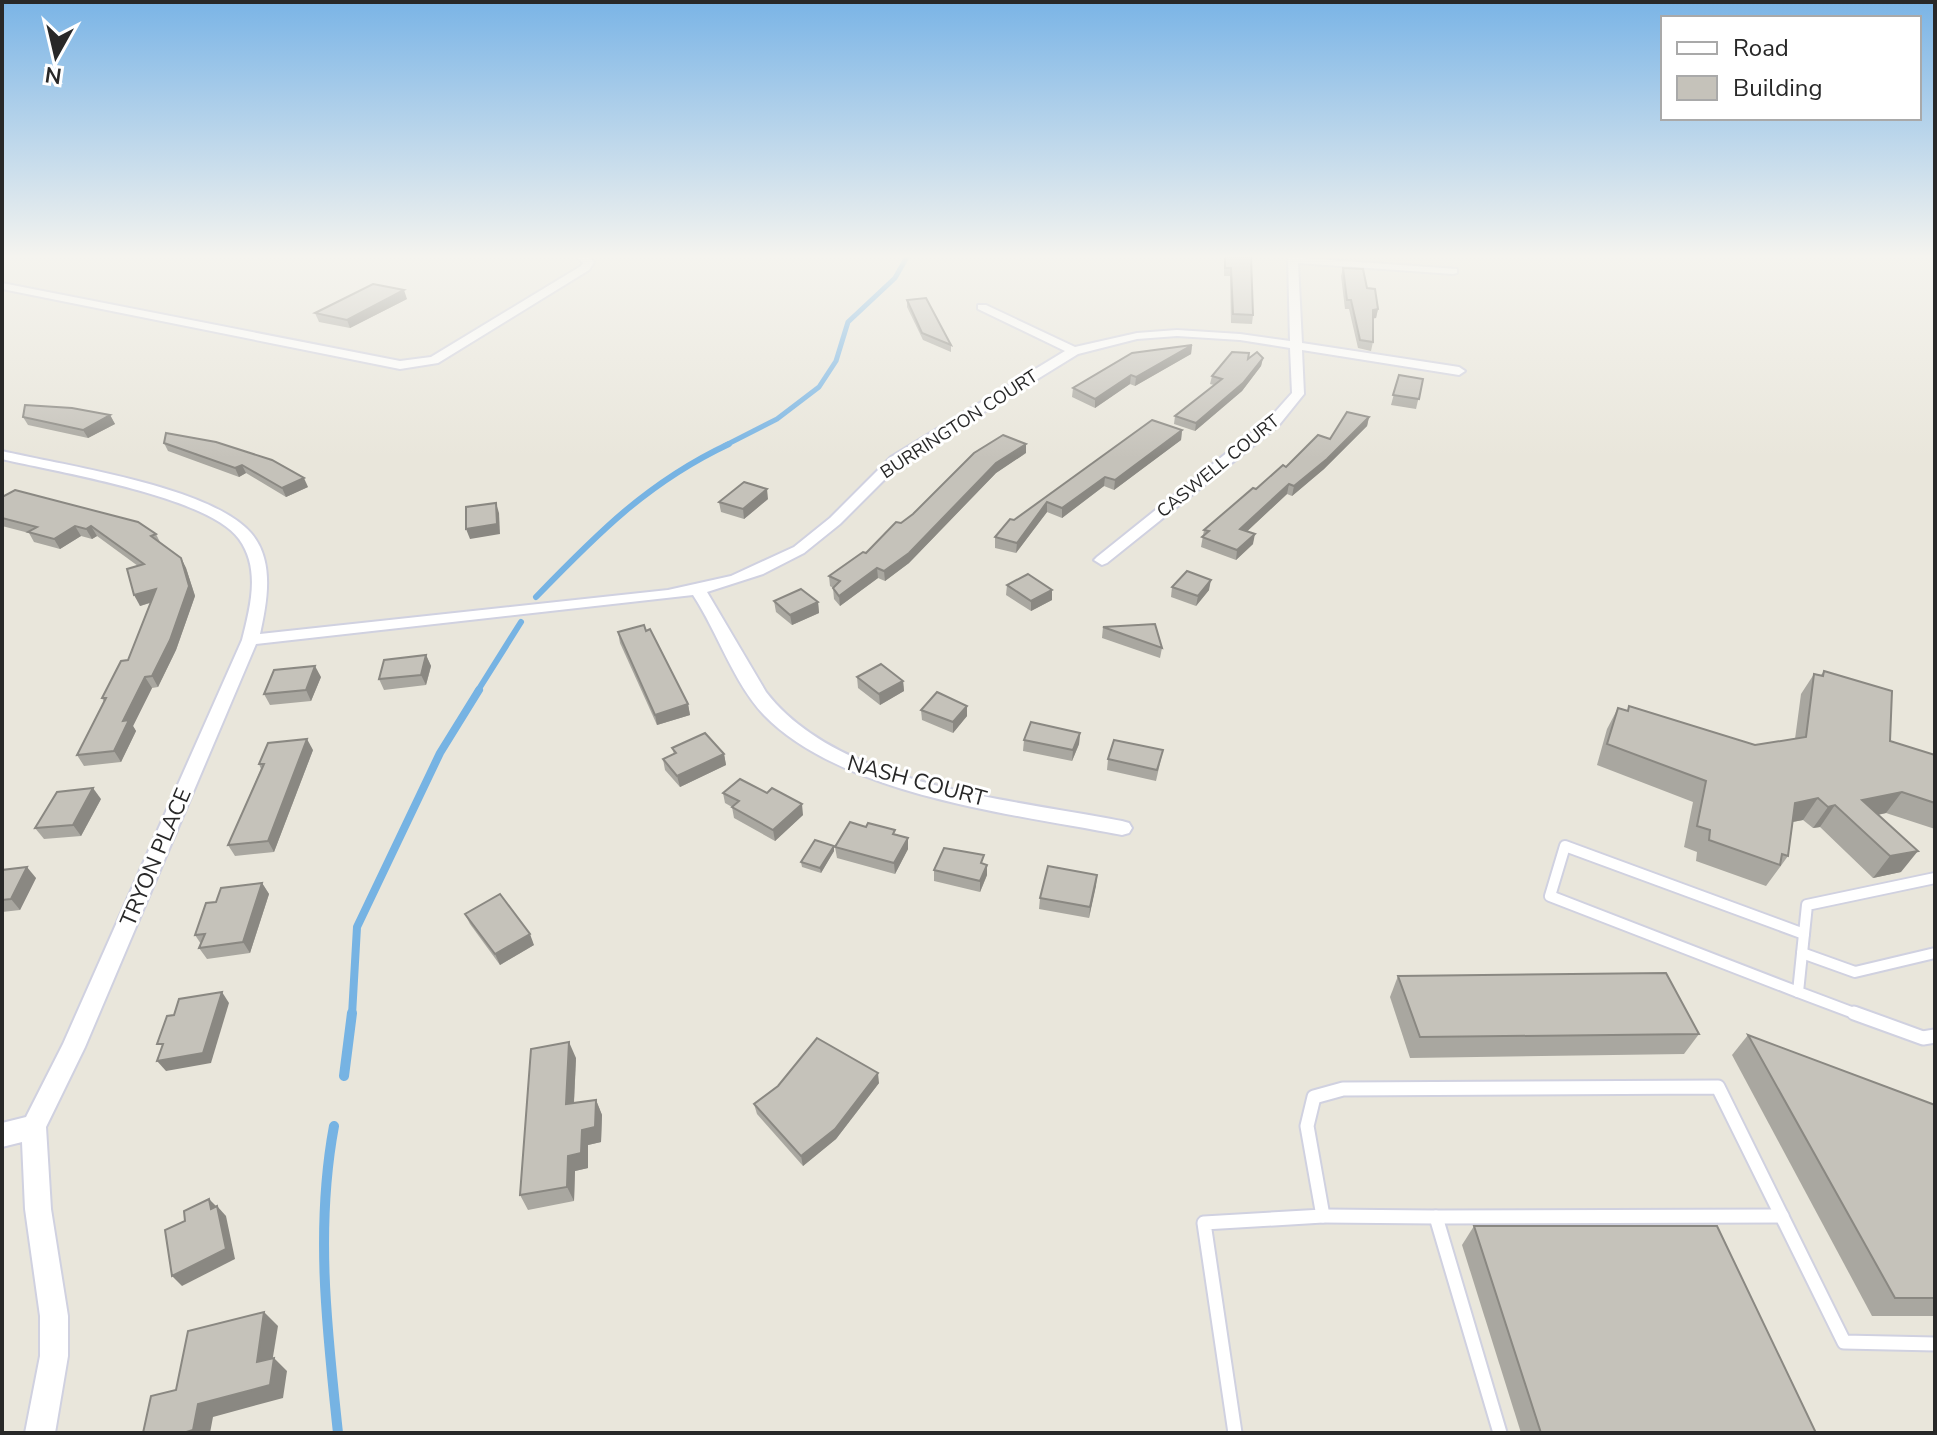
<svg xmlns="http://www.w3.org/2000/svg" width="1937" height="1435" font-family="'Nunito Sans',sans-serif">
<rect width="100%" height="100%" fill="#e9e6db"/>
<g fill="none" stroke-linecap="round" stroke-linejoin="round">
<polyline stroke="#76b3e3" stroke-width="5" points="724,446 777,419 819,387 836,361 848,322 895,278 907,257"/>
<g stroke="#76b3e3" stroke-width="6">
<path d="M536,597C597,534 648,482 729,444"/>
<polyline points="477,692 521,622"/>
</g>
<polyline stroke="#76b3e3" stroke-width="8" points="352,1015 357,927 440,753 479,690"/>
<g stroke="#76b3e3" stroke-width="10">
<polyline points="344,1076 352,1013"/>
<path d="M334,1126C315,1228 327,1330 338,1433"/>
</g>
<defs>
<g id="lane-far1">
<polyline points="1802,953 1855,972 1935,953"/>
<polyline points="1798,992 1550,896 1565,846 1804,934"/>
<polyline points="1859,1015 1798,992 1807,905 1935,878"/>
</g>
<g id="lane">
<polyline points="1854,1013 1923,1038 1935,1036"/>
<polyline points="1323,1216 1436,1217"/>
<polyline points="1235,1433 1204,1223 1323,1216 1307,1126 1314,1097 1343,1089 1718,1087 1844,1342 1935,1344"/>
<polyline points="1500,1433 1436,1217 1782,1216"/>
</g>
<g id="street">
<polygon points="577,257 589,257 594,262 589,270 438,363 400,369 2,289 2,283 400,361 431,357 581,266 583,263"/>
<path d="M1288,257L1457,269V273L1453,274L1298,263L1302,343L1459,367L1465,371L1459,375L1302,350L1304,394L1279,425L1107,563L1102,565L1094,560L1097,557L1269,419L1292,393L1290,348L1240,340L1177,336L1137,339L1078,354L901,463L840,524L804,553L763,574L707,592L766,692C839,787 1012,799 1122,821L1129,823L1132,828L1129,833L1122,835C1015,814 843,796 764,715C733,682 718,633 693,595L256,644L85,1047L46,1127L51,1209L68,1316V1356L55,1433H25L40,1356V1316L25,1209L22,1142L2,1147V1123L26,1117L63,1044L242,640C250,608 261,569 239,539C208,496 56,472 2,459V451C65,466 210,486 251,533C275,561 267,602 260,634L668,590L731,576L794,547L830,518L891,457L1065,351L978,309V305H986L1075,347L1137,333L1177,330L1240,334L1290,341Z"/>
</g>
</defs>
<use href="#lane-far1" stroke="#d0d1e0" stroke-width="14"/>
<use href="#lane" stroke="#d0d1e0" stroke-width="17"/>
<use href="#street" stroke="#d0d1e0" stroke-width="4"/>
<use href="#lane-far1" stroke="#fff" stroke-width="10"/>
<use href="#lane" stroke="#fff" stroke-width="13"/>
<use href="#street" fill="#fff" fill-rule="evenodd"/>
</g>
<g fill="#a9a7a0">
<polygon points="1224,257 1251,257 1253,315 1252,324 1231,323 1230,276 1224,276"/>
<polygon points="1343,268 1367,288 1378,309 1376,318 1373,318 1373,342 1371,351 1358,348 1349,309 1345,309 1341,276"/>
<polygon points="407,299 350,328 319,322 315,313"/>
<polygon points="907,300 951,345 951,352 923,340 907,307"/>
<polygon points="1192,345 1191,354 1135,386 1130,384 1095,408 1072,397 1073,388"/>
<polygon points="1263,358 1261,366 1242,391 1195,431 1174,424 1175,416 1214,385 1210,384 1212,376 1248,359"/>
<polygon points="1399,375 1423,379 1416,409 1391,405"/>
<polygon points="110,415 115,424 88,438 28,425 23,417"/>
<polygon points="1369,417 1367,426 1324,469 1292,496 1287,494 1247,531 1253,544 1236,560 1201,547 1204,530 1256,489 1286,467"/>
<polygon points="1182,430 1181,440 1114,490 1104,486 1062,518 1047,512 1016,553 995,548 995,537 1014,520"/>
<polygon points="166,433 308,487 286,497 246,473 239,477 168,451 164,443"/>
<polygon points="1026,453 996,473 909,563 885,581 878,578 840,606 834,599 833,588 830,586 829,576 866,553 901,523"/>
<polygon points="2,497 156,534 161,544 181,558 186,568 195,596 176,650 158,687 152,688 133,726 136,731 121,762 84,766 77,755 104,702 102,698 128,660 150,603 140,606 138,566 97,536 92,539 81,536 60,549 34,542 29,533 2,526"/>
<polygon points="768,499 744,519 721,512 719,502"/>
<polygon points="1007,585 1052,590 1052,600 1031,611 1006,595"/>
<polygon points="1172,587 1209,590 1196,606 1171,597"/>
<polygon points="774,601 818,602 819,613 792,625 776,612"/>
<polygon points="1103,627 1162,648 1160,658 1102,638"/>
<polygon points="618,632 688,704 690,715 657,725 620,643"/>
<polygon points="426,655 431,666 426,685 384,690 379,679"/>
<polygon points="1824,671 1890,741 1935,755 1935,829 1886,813 1878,815 1901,872 1873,878 1820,827 1813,828 1803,820 1793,822 1788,856 1766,886 1696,861 1697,852 1684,847 1693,802 1597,765 1607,729 1618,708 1627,711 1629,706 1755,745 1795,739 1801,694 1814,674 1821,675"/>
<polygon points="321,677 311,701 270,705 264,694"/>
<polygon points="857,677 903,681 904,691 880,705 858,688"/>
<polygon points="967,706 967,716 953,733 922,720 921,710"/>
<polygon points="1080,733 1079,744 1072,761 1023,751 1024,740"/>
<polygon points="672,748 724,754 726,765 680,787 665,770 663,759 674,754"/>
<polygon points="313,750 274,852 235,856 228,845 261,769 259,764"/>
<polygon points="1163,750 1156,781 1107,770 1108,759"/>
<polygon points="723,793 767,793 803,815 775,841 734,818 732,807 725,803"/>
<polygon points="101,799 81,836 44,839 35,828"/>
<polygon points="895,834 908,838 908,849 895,874 837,858 835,847"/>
<polygon points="834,846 834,851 821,873 802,867 801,862"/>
<polygon points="984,864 987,875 980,892 934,881 934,870"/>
<polygon points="2,870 36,878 20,910 2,912"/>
<polygon points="1097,875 1089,918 1039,909 1040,898"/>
<polygon points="262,883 269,894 250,953 207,959 199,948 201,944 195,935 216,902"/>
<polygon points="465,914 534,945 500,965 470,924"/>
<polygon points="1398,976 1699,1034 1684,1054 1410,1058 1390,997"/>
<polygon points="1748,1035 1935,1105 1935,1316 1872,1316 1732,1055"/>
<polygon points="576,1058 574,1103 596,1100 602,1115 601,1142 588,1145 588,1168 575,1171 574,1201 528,1210 520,1195"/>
<polygon points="879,1083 836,1139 803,1166 757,1114 754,1104 778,1086"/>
<polygon points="1474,1226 1816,1433 1521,1433 1462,1245"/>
</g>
<g fill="#8a8882">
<polygon points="404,290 407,299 350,328 347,320"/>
<polygon points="1378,309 1376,318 1371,319 1373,310"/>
<polygon points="1192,345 1191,354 1135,386 1136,377"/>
<polygon points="1263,358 1261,366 1242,391 1195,431 1196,423"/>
<polygon points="1131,375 1130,384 1095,408 1095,399"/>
<polygon points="110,415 115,424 88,438 83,430"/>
<polygon points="1369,417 1367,426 1324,469 1292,496 1294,486"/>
<polygon points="1182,430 1181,440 1114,490 1115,480"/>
<polygon points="1026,444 1026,453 996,473 909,563 885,581 884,571 996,463"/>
<polygon points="242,465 246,473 239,477 235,468"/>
<polygon points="1105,477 1104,486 1062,518 1062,508"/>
<polygon points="304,478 308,487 286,497 282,488"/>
<polygon points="1289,484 1287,494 1239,539 1240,529"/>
<polygon points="767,489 768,499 744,519 743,509"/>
<polygon points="1047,502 1047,512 1016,553 1017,543"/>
<polygon points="496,503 499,513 500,534 470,539 466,529"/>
<polygon points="75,526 81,536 60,549 54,539"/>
<polygon points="91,526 97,536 92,539 86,529"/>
<polygon points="1255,534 1253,544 1236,560 1237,550"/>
<polygon points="181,558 186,568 195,596 176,650 158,687 152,676"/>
<polygon points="877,568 878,578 840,606 839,596"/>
<polygon points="1211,580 1209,590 1196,606 1198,596"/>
<polygon points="156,589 161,599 140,606 134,595"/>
<polygon points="1052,590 1052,600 1031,611 1031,601"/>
<polygon points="818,602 819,613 792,625 790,615"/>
<polygon points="426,655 431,666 426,685 421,675"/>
<polygon points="315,666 321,677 311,701 306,690"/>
<polygon points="145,677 152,688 133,726 136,731 121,762 114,751 123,721"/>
<polygon points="903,681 904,691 880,705 879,694"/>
<polygon points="688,704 690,715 657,725 655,715"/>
<polygon points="967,706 967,716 953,733 953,722"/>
<polygon points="1080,733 1079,744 1072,761 1073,750"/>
<polygon points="307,739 313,750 274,852 268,841"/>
<polygon points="724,754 726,765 680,787 677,776"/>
<polygon points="93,788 101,799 81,836 73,825"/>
<polygon points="1902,792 1886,813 1851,820 1862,800"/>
<polygon points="1818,798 1803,820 1781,824 1795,803"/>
<polygon points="802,804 803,815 775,841 773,830"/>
<polygon points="1835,805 1820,827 1813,828 1828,807"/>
<polygon points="908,838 908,849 895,874 894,863"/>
<polygon points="834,846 834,851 821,873 820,868"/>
<polygon points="1918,851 1901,872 1873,878 1890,856"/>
<polygon points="987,865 987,875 980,892 980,881"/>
<polygon points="27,867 36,878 20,910 11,899"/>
<polygon points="1097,875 1096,886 1089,918 1090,907"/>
<polygon points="262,883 269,894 250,953 243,942"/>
<polygon points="530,934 534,945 500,965 495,954"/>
<polygon points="222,992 229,1003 211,1063 166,1071 157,1061"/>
<polygon points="569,1042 576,1058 573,1120 566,1104"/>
<polygon points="878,1073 879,1083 836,1139 803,1166 801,1156"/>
<polygon points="596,1100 602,1115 601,1142 588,1145 588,1168 575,1171 574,1201 567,1187 568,1156"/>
<polygon points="209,1199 218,1208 211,1209"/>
<polygon points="217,1206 226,1216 235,1259 182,1286 172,1276"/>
<polygon points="264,1312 278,1326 270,1375 257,1362"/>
<polygon points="274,1358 287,1371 283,1398 213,1417 210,1433 183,1433 198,1404"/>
</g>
<g fill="#c5c2ba" stroke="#8a8882" stroke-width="2">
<polygon points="1225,257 1251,257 1253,315 1233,314 1231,268 1225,268"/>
<polygon points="1343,268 1363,269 1367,288 1375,289 1378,309 1373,310 1373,342 1360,340 1351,300 1347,300"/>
<polygon points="373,284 404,290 347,320 315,313"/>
<polygon points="926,298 951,345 922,333 907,300"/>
<polygon points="1192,345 1136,377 1131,375 1095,399 1073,388 1132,353"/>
<polygon points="1232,352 1249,353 1248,359 1257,352 1263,358 1243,383 1196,423 1175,416 1222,379 1212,376"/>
<polygon points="1399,375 1423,379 1419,399 1393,395"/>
<polygon points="25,405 72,408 110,415 83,430 23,417"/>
<polygon points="1347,412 1369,417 1327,459 1294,486 1289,484 1240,529 1255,534 1237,550 1202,537 1209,531 1204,530 1253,488 1256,489 1283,465 1286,467 1318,435 1330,439"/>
<polygon points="1152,420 1182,430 1115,480 1105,477 1062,508 1047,502 1017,543 995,537 1010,519 1014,520"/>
<polygon points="166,433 216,442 272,460 304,478 282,488 242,465 235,468 164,443"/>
<polygon points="1003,435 1026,444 996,463 909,553 884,571 877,568 839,596 833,588 840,581 829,576 863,552 866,553 896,522 901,523 913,514 974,453"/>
<polygon points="744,482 767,489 743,509 719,502"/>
<polygon points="15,490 138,522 156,534 151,536 181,558 189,586 170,640 152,676 145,677 123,721 129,720 114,751 77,755 106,698 102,698 121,661 128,660 156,589 134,595 127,569 144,564 91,526 86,529 75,526 54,539 28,532 37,527 2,518 2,497"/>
<polygon points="496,503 497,524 466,529 466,507"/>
<polygon points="1187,571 1211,580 1198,596 1172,587"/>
<polygon points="1028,574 1052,590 1031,601 1007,585"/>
<polygon points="801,589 818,602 790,615 774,601"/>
<polygon points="1155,624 1162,648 1103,627"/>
<polygon points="644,625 646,631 650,629 688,704 655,715 618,632"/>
<polygon points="426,655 421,675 379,679 384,660"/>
<polygon points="881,664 903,681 879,694 857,677"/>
<polygon points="315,666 306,690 264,694 274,670"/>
<polygon points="1824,671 1892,691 1890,741 1935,755 1935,803 1902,792 1862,800 1918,851 1890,856 1835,805 1828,807 1818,798 1795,803 1788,856 1782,854 1780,865 1709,840 1710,830 1697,826 1706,781 1607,744 1618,708 1628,711 1629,706 1755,745 1806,737 1814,674 1823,676"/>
<polygon points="937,692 967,706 953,722 921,710"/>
<polygon points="1031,722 1080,733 1073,750 1024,740"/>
<polygon points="705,733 724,754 677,776 663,759 676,753 672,748"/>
<polygon points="307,739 268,841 228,845 264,764 259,764 268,743"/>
<polygon points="1114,740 1163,750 1157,770 1108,759"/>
<polygon points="740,779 767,793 772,788 802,804 773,830 732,807 739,801 723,793"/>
<polygon points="93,788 73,825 35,828 57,792"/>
<polygon points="850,822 866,827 868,823 895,830 893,834 908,838 894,863 835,847"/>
<polygon points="815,840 834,846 820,868 801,862"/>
<polygon points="944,848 984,855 981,863 987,865 980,881 934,870"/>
<polygon points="1048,866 1097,875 1090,907 1040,898"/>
<polygon points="27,867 11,899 2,900 2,870"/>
<polygon points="262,883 243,942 199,948 205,934 195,935 206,903 216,902 221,888"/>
<polygon points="500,894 530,934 495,954 465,914"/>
<polygon points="1666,973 1699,1034 1420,1037 1398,976"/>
<polygon points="222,992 203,1053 157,1061 163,1044 157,1044 167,1016 174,1015 179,999"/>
<polygon points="1748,1035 1935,1105 1935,1298 1895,1298"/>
<polygon points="817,1038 878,1073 835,1129 801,1156 754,1104 778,1086"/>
<polygon points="569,1042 566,1104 596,1100 595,1127 582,1130 581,1153 568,1156 567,1187 520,1195 531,1049"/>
<polygon points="209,1199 211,1209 217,1206 226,1249 172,1276 165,1230 185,1221 184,1211"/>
<polygon points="1474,1226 1717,1226 1816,1433 1541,1433"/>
<polygon points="264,1312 257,1362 274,1358 270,1385 198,1404 193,1430 183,1433 143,1433 151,1396 176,1390 188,1331"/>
</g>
<linearGradient id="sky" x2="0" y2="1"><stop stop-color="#7ab4e6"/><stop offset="0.56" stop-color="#f5f4ef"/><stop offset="1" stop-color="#f5f4ef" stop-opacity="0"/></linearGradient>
<rect width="1937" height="458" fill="url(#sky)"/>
<g text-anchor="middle" stroke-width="6" stroke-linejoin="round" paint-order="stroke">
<g font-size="18" fill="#282828" stroke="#fff">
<text transform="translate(959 424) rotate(-33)" y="6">BURRINGTON COURT</text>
<text transform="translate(1218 466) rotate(-39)" y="6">CASWELL COURT</text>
</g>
<g font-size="22" fill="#282828" stroke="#fff">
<text transform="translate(917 780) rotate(15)" y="8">NASH COURT</text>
<text transform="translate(155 857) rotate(-67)" y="8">TRYON PLACE</text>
</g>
</g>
<rect width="1937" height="1435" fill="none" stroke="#282828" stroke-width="8"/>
<rect x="1661" y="16" width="260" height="104" fill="#ffffff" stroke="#a9a9a9" stroke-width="2"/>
<rect x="1677" y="42" width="40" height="12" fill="#ffffff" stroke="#a9a9a9" stroke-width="2"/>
<text x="1733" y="56" font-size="24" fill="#282828">Road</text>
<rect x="1677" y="76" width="40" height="24" fill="#c5c2ba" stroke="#a9a9a9" stroke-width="2"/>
<text x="1733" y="96" font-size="24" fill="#282828">Building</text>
<g transform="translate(56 56) rotate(188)" stroke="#ffffff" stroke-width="6" paint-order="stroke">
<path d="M0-6L14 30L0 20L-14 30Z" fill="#282828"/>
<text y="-12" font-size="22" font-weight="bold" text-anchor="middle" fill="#282828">N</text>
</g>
</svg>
